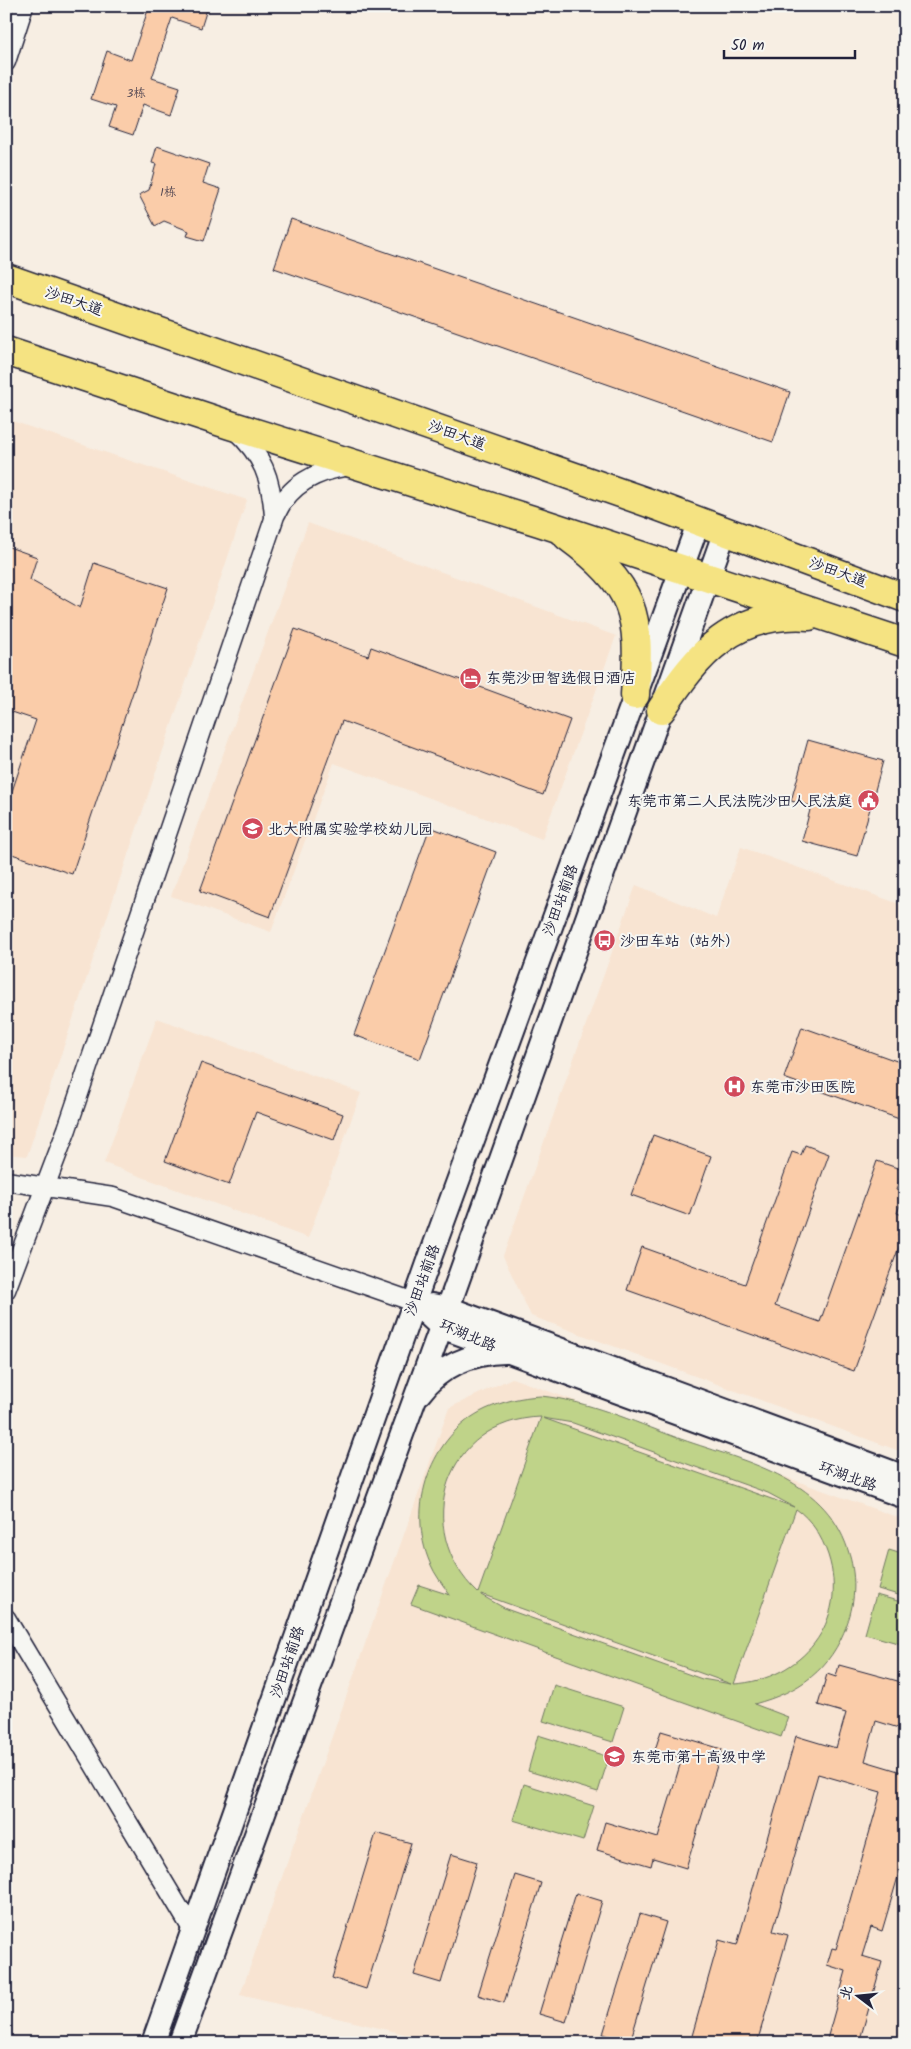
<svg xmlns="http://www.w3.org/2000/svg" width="911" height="2049" font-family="Kalam,'LXGW WenKai TC',sans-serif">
<rect width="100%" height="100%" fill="#f7eee3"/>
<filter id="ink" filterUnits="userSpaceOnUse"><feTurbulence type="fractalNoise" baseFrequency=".02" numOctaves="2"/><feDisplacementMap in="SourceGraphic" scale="10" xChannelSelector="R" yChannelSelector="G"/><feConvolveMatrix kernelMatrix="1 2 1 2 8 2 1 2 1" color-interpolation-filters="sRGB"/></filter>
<g filter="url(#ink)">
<g fill="#f8e4d2">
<polygon points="6,419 247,500 27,1156 6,1154"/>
<polygon points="308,523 616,636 542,839 334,763 271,932 171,896"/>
<polygon points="741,847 905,906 905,1453 531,1316 503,1256 636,885 716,918"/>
<polygon points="157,1018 361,1093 308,1238 104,1163"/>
<polygon points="512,1378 905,1520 905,2043 443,2043 240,1995 449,1408"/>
</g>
<g fill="#bfd389" stroke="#707a62" fill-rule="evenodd">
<path d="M541,1396C588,1401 632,1421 675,1437C741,1461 824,1475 848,1550C856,1574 856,1600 847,1624C831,1670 799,1692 754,1704L788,1717L781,1737L411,1604L419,1585L450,1595C443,1585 435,1575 430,1563C406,1508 430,1435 486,1409C504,1401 522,1397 541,1396ZM541,1417L478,1593C410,1529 445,1420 541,1417ZM543,1418L573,1423L768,1493L794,1507ZM796,1509C811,1519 822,1537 828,1555C850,1622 801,1680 734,1684ZM481,1595V1594L731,1684L702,1679L506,1609Z"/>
<polygon points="889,1550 905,1555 905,1597 878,1589"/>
<polygon points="876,1595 905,1603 905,1645 865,1634"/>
<polygon points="554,1685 624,1707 613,1742 543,1721"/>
<polygon points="538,1735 609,1757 598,1792 528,1771"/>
<polygon points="524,1784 594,1806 583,1841 513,1820"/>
</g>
<g fill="#facca9" stroke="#22223b">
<polygon points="145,6 208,6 201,28 172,18 152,78 180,87 171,115 143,105 133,135 109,127 116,107 91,99 107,51 131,60 148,10 144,9"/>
<polygon points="157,146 209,164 203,183 221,189 204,241 187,236 189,231 164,221 155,226 139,195 149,190 156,164 152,163"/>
<polygon points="291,219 790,392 773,442 274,268"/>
<polygon points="6,546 37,557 30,580 80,608 94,563 168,588 72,874 6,852 6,809 36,720 6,710"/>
<polygon points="295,629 368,656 371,647 570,720 543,795 342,721 270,917 200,891"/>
<polygon points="808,740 883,761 857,856 802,841 811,806 791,801"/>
<polygon points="430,827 496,852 420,1059 354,1035"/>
<polygon points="802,1027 905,1064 905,1121 784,1078"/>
<polygon points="201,1063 343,1114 334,1140 256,1112 229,1185 165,1161"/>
<polygon points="653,1135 711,1156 690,1216 631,1195"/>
<polygon points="805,1145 829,1154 775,1306 820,1322 877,1161 903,1170 896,1190 905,1193 897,1213 905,1216 898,1235 903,1236 854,1371 627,1290 642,1247 745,1284 792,1152 801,1155"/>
<polygon points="839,1665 905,1683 905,1730 876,1721 865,1761 905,1773 905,1809 900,1826 905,1827 905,1853 882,1931 871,1927 862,1956 882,1962 859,2043 826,2043 846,1971 827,1965 832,1948 836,1949 881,1792 818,1774 773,1931 788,1935 757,2043 690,2043 719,1940 737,1945 796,1736 836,1748 846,1713 818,1705 827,1674 836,1677"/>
<polygon points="661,1731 722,1749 686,1868 653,1858 651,1866 597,1850 605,1822 658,1838 682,1758 655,1750"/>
<polygon points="376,1833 411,1843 366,1989 332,1978"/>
<polygon points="451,1854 477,1862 441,1983 414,1975"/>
<polygon points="515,1875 541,1883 504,2003 478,1995"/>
<polygon points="576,1893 602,1901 566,2022 539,2014"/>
<polygon points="640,1914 666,1922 630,2042 603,2034"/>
</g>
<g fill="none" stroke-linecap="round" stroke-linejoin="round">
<defs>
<g id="minor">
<polyline points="6,62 24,6"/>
<path d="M234,429C263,456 271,477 274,516"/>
<polyline points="6,1181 113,1197 414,1302"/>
<path d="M6,1290L67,1129L275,516C289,484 316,471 349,466"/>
<polyline points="6,1618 193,1931"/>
</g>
<g id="tertiary">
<polyline points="414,1302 441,1327 905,1497"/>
<polyline points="432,1305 448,1308 905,1477"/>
<path d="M420,1393C440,1366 471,1353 505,1352"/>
<polyline points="153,2043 431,1255 699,521"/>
<polyline points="180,2043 448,1308 725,531"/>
</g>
<g id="primary">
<polyline points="6,278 652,504 905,598"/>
<polyline points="6,351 230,425 539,522 905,643"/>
<path d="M567,536C635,586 641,613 635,695"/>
<path d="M661,710C698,653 734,611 809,616"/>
</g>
</defs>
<use href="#minor" stroke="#22223b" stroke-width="21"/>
<use href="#tertiary" stroke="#22223b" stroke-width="26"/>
<use href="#primary" stroke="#22223b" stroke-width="31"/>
<use href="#minor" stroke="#f6f6f2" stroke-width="18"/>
<use href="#tertiary" stroke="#f6f6f2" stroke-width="22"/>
<use href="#primary" stroke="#f5e382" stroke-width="28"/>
</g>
</g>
<defs>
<symbol id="hotel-disc" viewBox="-11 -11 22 22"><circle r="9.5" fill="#d1495b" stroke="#f6f6f2"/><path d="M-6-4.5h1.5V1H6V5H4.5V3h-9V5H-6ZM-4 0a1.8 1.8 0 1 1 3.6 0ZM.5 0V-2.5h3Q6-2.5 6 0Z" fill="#fff"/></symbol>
<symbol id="civic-disc" viewBox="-11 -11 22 22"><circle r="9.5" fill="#d1495b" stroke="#f6f6f2"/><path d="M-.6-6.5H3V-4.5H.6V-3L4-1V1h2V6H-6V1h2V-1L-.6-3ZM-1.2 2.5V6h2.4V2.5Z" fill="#fff"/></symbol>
<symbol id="school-disc" viewBox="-11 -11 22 22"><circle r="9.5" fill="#d1495b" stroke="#f6f6f2"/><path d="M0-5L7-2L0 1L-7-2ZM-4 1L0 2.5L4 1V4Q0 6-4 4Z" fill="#fff"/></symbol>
<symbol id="bus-disc" viewBox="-11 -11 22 22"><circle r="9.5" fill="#d1495b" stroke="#f6f6f2"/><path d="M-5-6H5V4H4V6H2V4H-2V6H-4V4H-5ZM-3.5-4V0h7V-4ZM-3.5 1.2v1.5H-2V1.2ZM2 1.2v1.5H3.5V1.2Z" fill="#fff"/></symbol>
<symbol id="hospital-disc" viewBox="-11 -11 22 22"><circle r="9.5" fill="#d1495b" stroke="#f6f6f2"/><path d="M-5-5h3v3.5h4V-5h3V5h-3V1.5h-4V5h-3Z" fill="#fff"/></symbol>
</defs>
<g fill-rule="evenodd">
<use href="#hotel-disc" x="458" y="666" width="25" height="25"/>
<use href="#civic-disc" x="856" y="788" width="25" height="25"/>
<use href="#school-disc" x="240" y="816" width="25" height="25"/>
<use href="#bus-disc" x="592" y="928" width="25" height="25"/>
<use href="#hospital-disc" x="722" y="1074" width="25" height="25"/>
<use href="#school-disc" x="602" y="1744" width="25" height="25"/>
</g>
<g text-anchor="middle" stroke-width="4" stroke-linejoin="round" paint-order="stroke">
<g font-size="12" fill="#584c56">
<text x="136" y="97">3栋</text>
<text x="168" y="196">1栋</text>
</g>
<g font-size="15" fill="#22223b" stroke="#f6f6f2">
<text transform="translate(74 301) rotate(19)" y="5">沙田大道</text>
<text transform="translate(457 435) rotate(20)" y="5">沙田大道</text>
<text transform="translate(838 572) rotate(20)" y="5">沙田大道</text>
<text transform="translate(560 900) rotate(-70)" y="5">沙田站前路</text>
<text transform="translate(422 1280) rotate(-70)" y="5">沙田站前路</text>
<text transform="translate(468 1335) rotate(23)" y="5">环湖北路</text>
<text transform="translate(848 1476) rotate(20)" y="5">环湖北路</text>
<text transform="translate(287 1662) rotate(-71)" y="5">沙田站前路</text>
</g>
<g font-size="15" fill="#22223b" stroke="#f6f6f2" text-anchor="start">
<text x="486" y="683">东莞沙田智选假日酒店</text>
<text x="852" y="806" text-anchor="end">东莞市第二人民法院沙田人民法庭</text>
<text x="268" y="834">北大附属实验学校幼儿园</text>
<text x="620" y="946">沙田车站（站外）</text>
<text x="750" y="1092">东莞市沙田医院</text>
<text x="631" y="1762">东莞市第十高级中学</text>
</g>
</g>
<rect width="911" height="2049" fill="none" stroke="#f6f6f2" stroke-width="25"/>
<rect x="12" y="12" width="886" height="2024" fill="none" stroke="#22223b" stroke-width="2" filter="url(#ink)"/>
<g transform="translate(858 1996) rotate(286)" stroke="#f6f6f2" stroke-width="4" paint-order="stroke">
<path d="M0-4L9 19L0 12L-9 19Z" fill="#22223b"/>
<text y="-8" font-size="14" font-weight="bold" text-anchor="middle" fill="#22223b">北</text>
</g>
<path d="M724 50v8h131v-8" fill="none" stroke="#22223b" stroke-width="2.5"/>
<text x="731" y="50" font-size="15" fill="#22223b" stroke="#f6f6f2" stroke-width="4" paint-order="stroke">50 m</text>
</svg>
